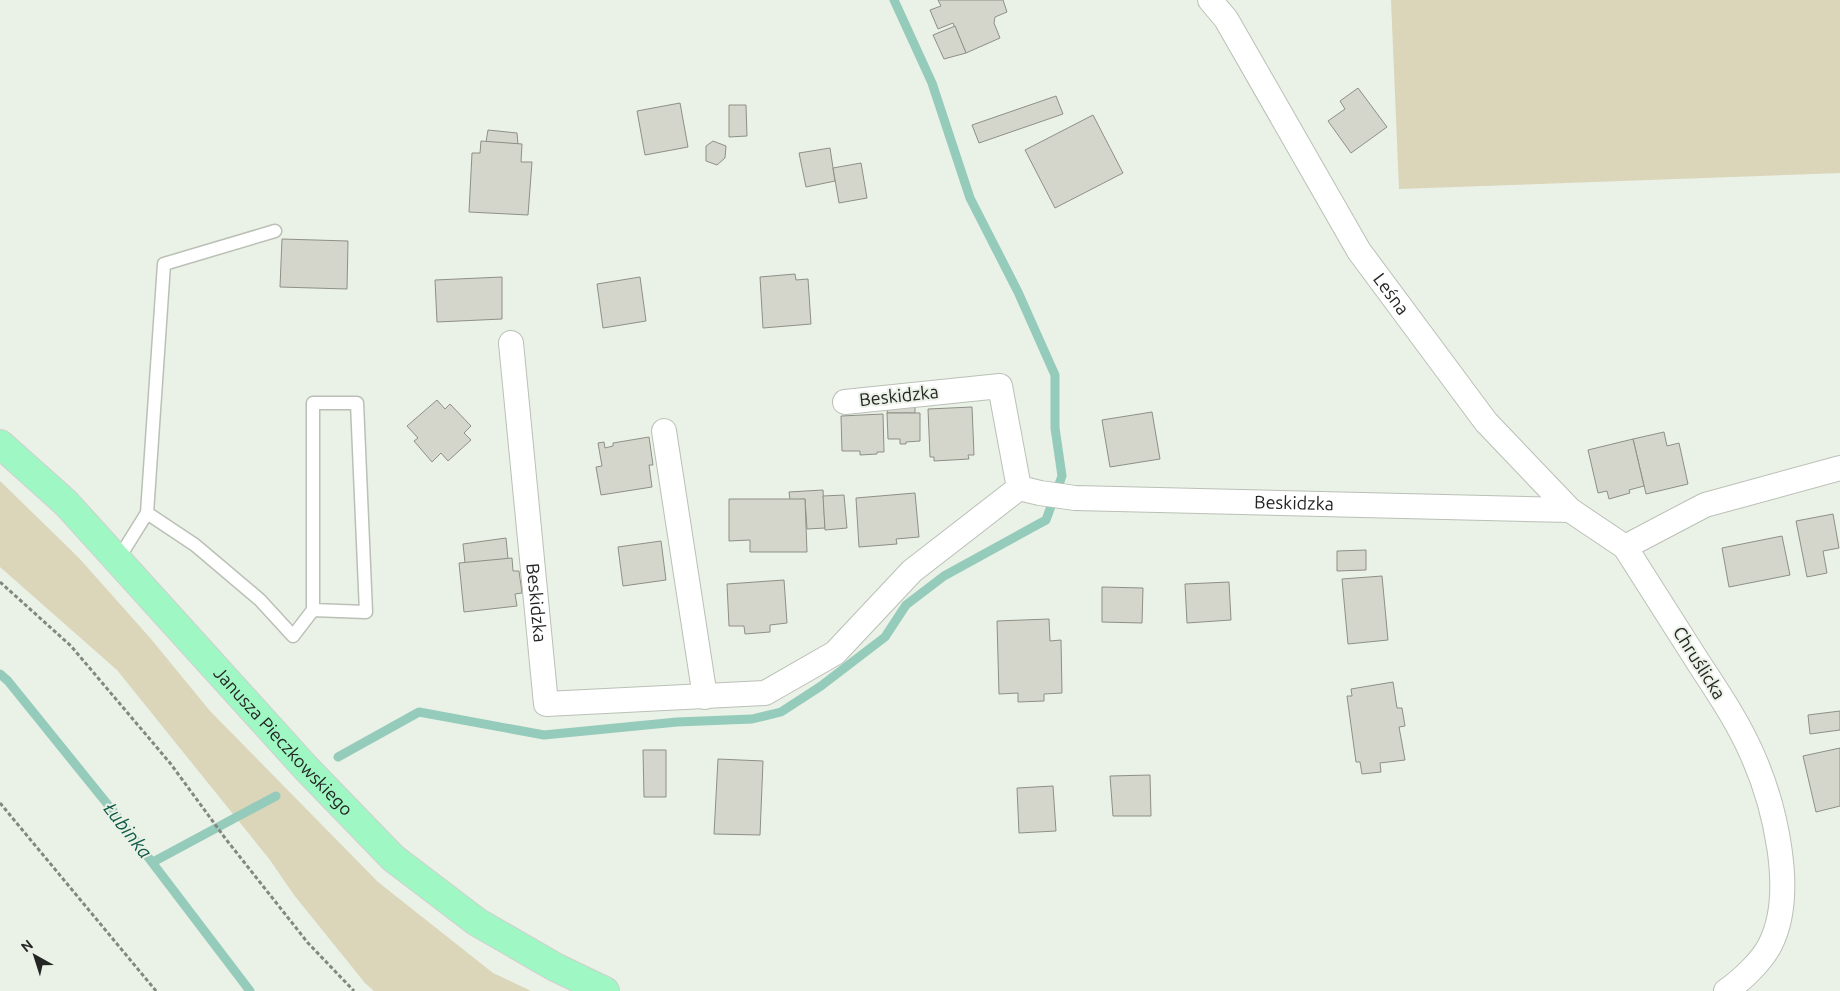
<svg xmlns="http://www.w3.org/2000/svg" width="1840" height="991" font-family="Ubuntu,sans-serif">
<rect width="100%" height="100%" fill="#eaf1e6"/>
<g fill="#dbd5b9">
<polygon points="1391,0 1840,0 1840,173 1399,189"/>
<polygon points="0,481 79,558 151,639 210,711 378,882 493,973 531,991 374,991 365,983 294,895 270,860 117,670 0,567"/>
</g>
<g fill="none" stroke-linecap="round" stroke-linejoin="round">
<g stroke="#94cbba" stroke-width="9">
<polyline points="0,674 8,681 113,811 250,991"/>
<polyline points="338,757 419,712 544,735 677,722 752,719 781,712 821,686 885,637 906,605 944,576 1046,520 1062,476 1055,428 1055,375 1018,292 970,198 932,83 894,0"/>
<polyline points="153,862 276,796"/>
</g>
</g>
<g fill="#d4d6cb" stroke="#8e9086">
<polygon points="938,0 1003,0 1007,12 995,17 994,23 1000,38 966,53 953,23 938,29 930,10 941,6"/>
<polygon points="955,26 966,53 944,59 933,35"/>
<polygon points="1358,88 1387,127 1351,153 1328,121 1345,109 1340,101"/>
<polygon points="1056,96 1063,114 979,143 972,125"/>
<polygon points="680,103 688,147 645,155 637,111"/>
<polygon points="729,105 746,105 747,136 729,137"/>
<polygon points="1093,115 1123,173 1055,208 1025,150"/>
<polygon points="488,130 517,133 518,144 486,142"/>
<polygon points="481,141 522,144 521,162 532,162 528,215 469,212 472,153 480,153"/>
<polygon points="713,141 726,146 725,158 717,165 706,161 706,146"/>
<polygon points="830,148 835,181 806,187 799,153"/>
<polygon points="861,163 867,198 839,203 833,168"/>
<polygon points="282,239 348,241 347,289 280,287"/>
<polygon points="795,274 796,280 808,279 811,324 763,328 760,277"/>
<polygon points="502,277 502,319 437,322 435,280"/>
<polygon points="640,277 646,321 603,328 597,284"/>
<polygon points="437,400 445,409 450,404 471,426 464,433 471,440 448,461 441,453 432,462 414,441 418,438 407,426"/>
<polygon points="888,407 915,407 915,413 887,413"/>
<polygon points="972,407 974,455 968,455 969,459 934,461 934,457 930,457 928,409"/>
<polygon points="1152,412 1160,459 1110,467 1102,420"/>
<polygon points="887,413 920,413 920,441 906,442 906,444 900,444 900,439 888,439"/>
<polygon points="883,414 884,452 877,452 877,454 860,455 860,451 842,451 841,416"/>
<polygon points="1664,432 1667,446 1679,443 1688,484 1646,494 1633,439"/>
<polygon points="649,437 653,465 649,465 652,487 601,495 596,467 602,466 598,443 604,442 605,448 613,446 613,443"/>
<polygon points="1633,439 1644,486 1629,490 1630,493 1609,499 1607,491 1598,493 1588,450"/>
<polygon points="823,490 825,528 807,529 805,499 790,500 789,492"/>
<polygon points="915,493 919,537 896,539 897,544 859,547 856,498"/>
<polygon points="844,495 847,528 825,530 823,496"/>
<polygon points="729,499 805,499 807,552 750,552 750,540 729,541"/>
<polygon points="1833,514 1839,548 1823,551 1827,573 1807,577 1796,521"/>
<polygon points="1782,536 1790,575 1729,587 1722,548"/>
<polygon points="506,538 508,559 465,563 463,544"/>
<polygon points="661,541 666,580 623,586 618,547"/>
<polygon points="1366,550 1366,570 1337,571 1337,551"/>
<polygon points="512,558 513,571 519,571 522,593 515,594 517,606 464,612 459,563"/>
<polygon points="1382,576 1388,640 1348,644 1342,579"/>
<polygon points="784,580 787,623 770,625 770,632 745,634 744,626 729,626 727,584"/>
<polygon points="1229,582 1231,620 1187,623 1185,584"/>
<polygon points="1102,587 1143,588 1142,623 1102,622"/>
<polygon points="1049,619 1050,641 1061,640 1062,693 1044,694 1044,701 1018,702 1018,693 999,694 997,621"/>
<polygon points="1393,682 1397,708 1402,708 1405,726 1399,727 1405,760 1380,763 1381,772 1362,774 1360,762 1356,762 1347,696 1352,696 1351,689"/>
<polygon points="1840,711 1840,730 1810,734 1808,715"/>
<polygon points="1840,748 1840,806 1816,812 1803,756"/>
<polygon points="643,750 666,750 666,797 644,797"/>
<polygon points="718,759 763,761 760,835 714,834"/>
<polygon points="1150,775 1151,816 1113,816 1110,776"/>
<polygon points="1053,786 1056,831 1019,833 1017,788"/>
</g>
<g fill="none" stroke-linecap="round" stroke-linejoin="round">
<defs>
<g id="service">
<polyline points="147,513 195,545 260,600 293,636 313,610 313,403 357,403 366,612 313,610"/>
<polyline points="117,561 147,513 164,264 275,231"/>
</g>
<g id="minor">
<path id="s1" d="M1210,0L1226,19L1359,251L1486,422L1570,510L1625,547"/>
<path id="s2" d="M511,343L546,704L765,693L835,653L912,571L1019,488L1000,386L845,402"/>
<polyline points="664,431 705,697"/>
<path id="s3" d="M1019,488L1040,493L1075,498L1570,510"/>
<path d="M1726,991C1741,981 1762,961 1770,945C1797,893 1774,803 1752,754C1738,722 1719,694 1700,665C1675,626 1650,587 1625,547L1705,505L1840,468"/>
</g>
<g id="primary">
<path id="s4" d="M0,444L66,503L305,767L393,858L477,922L555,967L605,991"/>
</g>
</defs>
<use href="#service" stroke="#bac0b6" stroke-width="15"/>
<use href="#minor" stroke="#bac0b6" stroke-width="26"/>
<use href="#primary" stroke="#cfcfcf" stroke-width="30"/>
<g stroke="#828780" stroke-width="3" stroke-dasharray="4 2.5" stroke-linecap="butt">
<polyline points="0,582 71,646 170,763 225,838 308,943 354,991"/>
<polyline points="0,803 156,991"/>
</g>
<use href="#service" stroke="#fff" stroke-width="12"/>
<use href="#minor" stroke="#fff" stroke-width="24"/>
<use href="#primary" stroke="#9ff7c4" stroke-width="28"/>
</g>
<g text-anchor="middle" stroke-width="4" stroke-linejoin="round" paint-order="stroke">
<g font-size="18" fill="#242623" stroke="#eaf1e6">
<text dy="6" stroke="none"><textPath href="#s1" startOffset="346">Leśna</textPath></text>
<text transform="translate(899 396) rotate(-6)" y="6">Beskidzka</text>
<text dy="6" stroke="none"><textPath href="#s3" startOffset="276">Beskidzka</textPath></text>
<text dy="6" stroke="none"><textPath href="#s2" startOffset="261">Beskidzka</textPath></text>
<text transform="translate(1699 663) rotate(58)" y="6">Chruślicka</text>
<text dy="6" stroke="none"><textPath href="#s4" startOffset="411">Janusza Pieczkowskiego</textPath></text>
</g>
<g font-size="19" font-style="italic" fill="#105a49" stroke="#eaf1e6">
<text transform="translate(128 830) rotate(52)" y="7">Łubinka</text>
</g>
</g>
<g transform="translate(35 956) rotate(321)" stroke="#eaf1e6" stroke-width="4" paint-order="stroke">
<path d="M0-4L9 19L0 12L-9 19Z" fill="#242623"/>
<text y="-8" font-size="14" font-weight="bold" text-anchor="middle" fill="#242623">N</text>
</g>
</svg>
